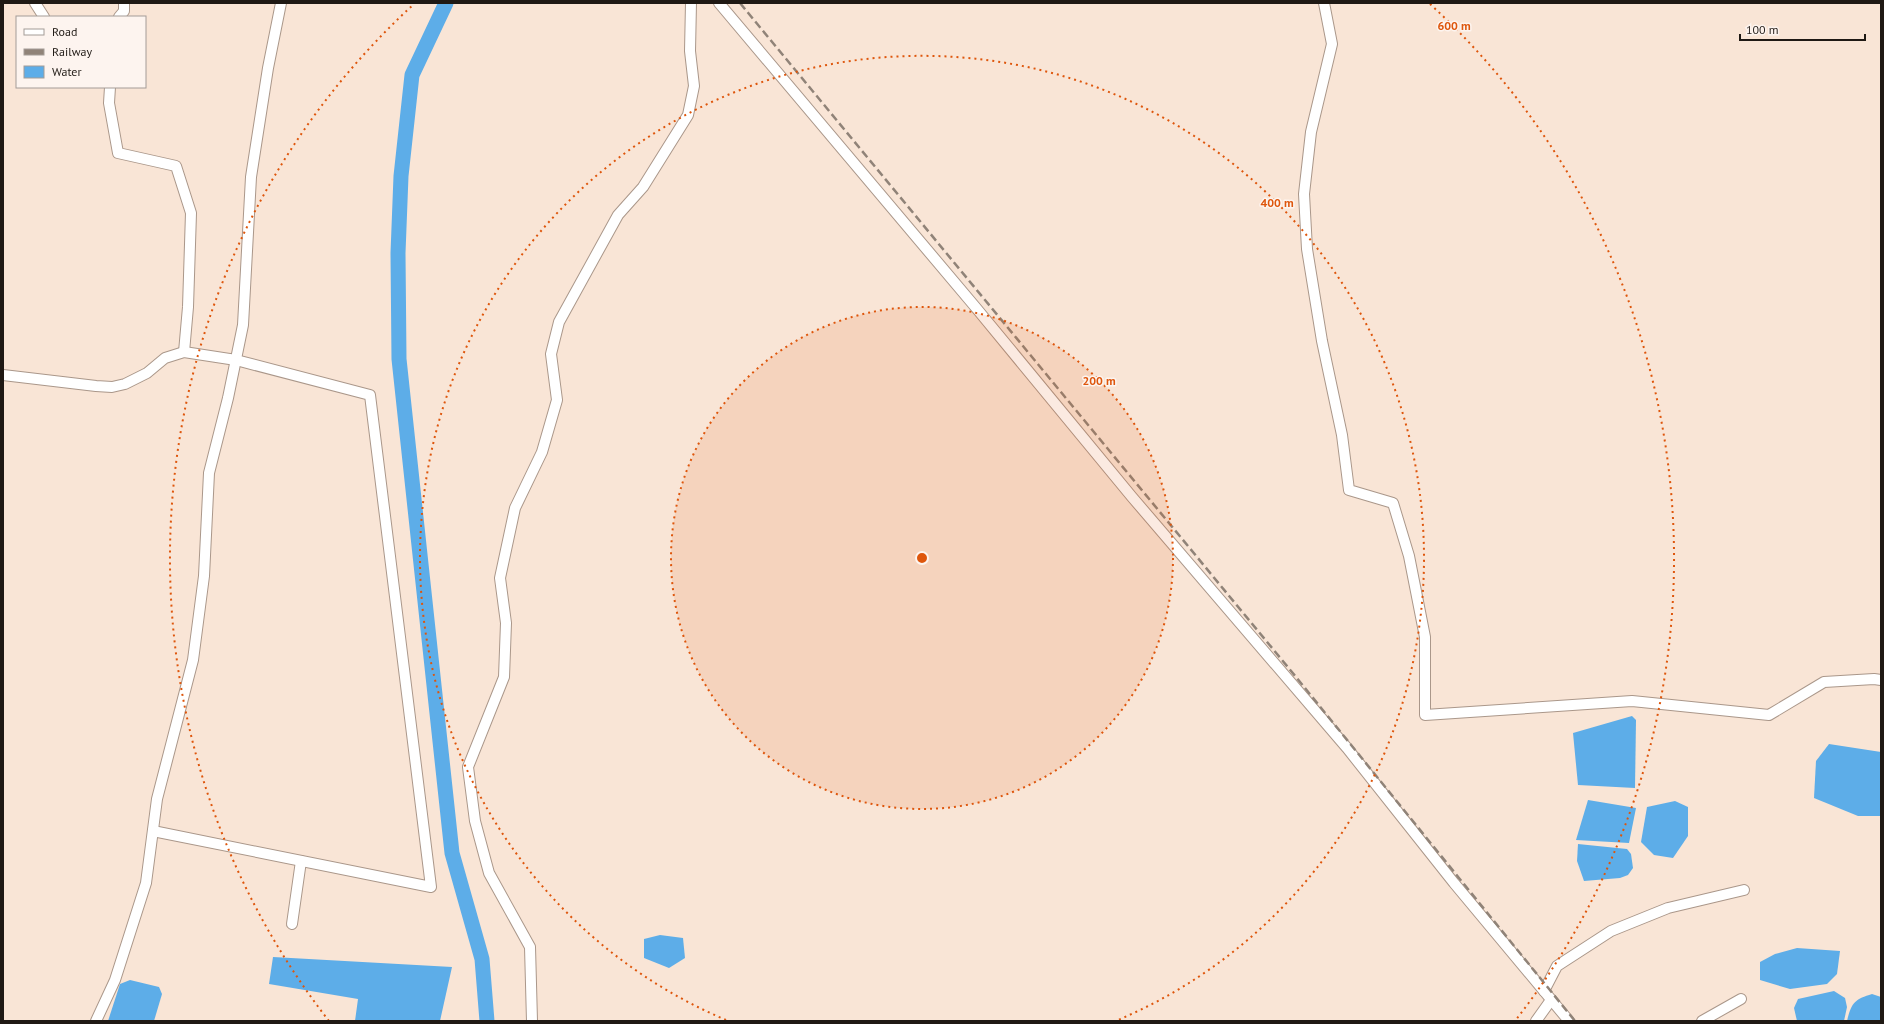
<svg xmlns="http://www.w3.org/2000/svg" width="1884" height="1024" font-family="'PT Sans',sans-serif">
<rect width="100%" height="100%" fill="#f9e5d6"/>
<g fill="#5dade8">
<polygon points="1632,716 1636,720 1635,788 1578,785 1573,733"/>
<polygon points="1829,744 1881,752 1881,816 1858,816 1814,798 1816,761"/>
<polygon points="1588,800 1636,808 1629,843 1576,840"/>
<polygon points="1675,801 1688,807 1688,836 1673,858 1654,855 1641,842 1647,807"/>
<polygon points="1578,844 1627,849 1631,854 1633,868 1628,875 1620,878 1584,881 1577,861"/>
<polygon points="660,935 683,938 685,958 669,968 644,958 644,939"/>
<polygon points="1797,948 1840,951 1837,974 1827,984 1790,989 1760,980 1760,962 1775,954"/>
<polygon points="273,957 452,967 440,1021 355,1021 358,999 269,984"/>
<polygon points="130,980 159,987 162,994 154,1021 108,1021 120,984"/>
<polygon points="1834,991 1845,998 1847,1007 1844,1021 1797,1021 1794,1008 1798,999"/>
<path d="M1872,994L1881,997V1021H1847C1851,1003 1855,999 1872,994Z"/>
</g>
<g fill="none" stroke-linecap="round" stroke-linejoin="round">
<polyline stroke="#5dade8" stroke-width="15" points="446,3 412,75 401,176 398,253 399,359 452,853 482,959 487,1021"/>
<defs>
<g id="minor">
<polyline points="35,3 44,17"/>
<polyline points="719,3 977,309 1132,497 1347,748 1454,883 1569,1021"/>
<polyline points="1324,3 1332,44 1311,132 1304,194 1307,249 1322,341 1342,435 1349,490 1393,503 1409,556 1425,637 1425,715 1632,701 1769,715 1824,682 1874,679 1881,680"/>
<polyline points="119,17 124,11 124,3"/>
<polyline points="110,87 109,103 118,153 176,166 191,213 188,307 184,352"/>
<polyline points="3,375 96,386 112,387 125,384 147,373 165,358 184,352 236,360 370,395 431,887 153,831"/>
<polyline points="292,924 301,861"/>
<polyline points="1544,991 1557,966 1611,931 1668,908 1744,890"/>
<polyline points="96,1021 115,980 146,883 157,799 193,660 204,576 209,473 228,398 243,325 251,177 268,68 281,3"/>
<polyline points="532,1021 530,947 489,873 475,821 468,767 504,677 506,623 500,578 515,508 542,452 557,400 551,354 559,322 618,215 643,187 688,115 694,86 690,51 691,3"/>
<polyline points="1536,1021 1551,1000"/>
<polyline points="1702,1021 1741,999"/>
</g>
</defs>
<use href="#minor" stroke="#aa978a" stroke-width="12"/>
<use href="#minor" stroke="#fff" stroke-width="10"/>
<polyline stroke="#908378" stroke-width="2.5" stroke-dasharray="8 4" stroke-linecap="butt" points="740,3 1296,677 1575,1021"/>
</g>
<circle cx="922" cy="558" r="251" fill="#de560c" fill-opacity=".12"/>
<g fill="none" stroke="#de560c" stroke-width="2" stroke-dasharray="2 4">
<circle cx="922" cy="558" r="251"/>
<path d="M726 1020A502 502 0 1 1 1118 1020"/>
<path d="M329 1021A752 752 0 0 1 414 4M1430 4A752 752 0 0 1 1515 1021"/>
</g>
<circle cx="922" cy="558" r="6" fill="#de560c" stroke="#fdf4ef" stroke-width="2"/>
<g font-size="12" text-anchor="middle" font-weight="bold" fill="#de560c" stroke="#fdf4ef" stroke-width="3" stroke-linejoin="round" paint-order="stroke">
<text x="1454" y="30">600 m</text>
<text x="1277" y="207">400 m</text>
<text x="1099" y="385">200 m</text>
</g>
<rect width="1884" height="1024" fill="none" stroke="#1f1914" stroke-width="8"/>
<rect x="16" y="16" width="130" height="72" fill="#fdf4ef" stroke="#a49c97"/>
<rect x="24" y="29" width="20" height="6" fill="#ffffff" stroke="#a49c97"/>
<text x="52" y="36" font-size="12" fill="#1f1914">Road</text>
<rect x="24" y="49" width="20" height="6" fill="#908378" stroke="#a49c97"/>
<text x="52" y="56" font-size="12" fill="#1f1914">Railway</text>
<rect x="24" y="66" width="20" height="12" fill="#5dade8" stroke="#a49c97"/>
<text x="52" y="76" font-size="12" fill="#1f1914">Water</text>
<path d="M1740 34v6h125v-6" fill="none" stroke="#1f1914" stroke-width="2"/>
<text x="1746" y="34" font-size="12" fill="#1f1914" stroke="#fdf4ef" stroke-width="3" paint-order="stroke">100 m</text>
</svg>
